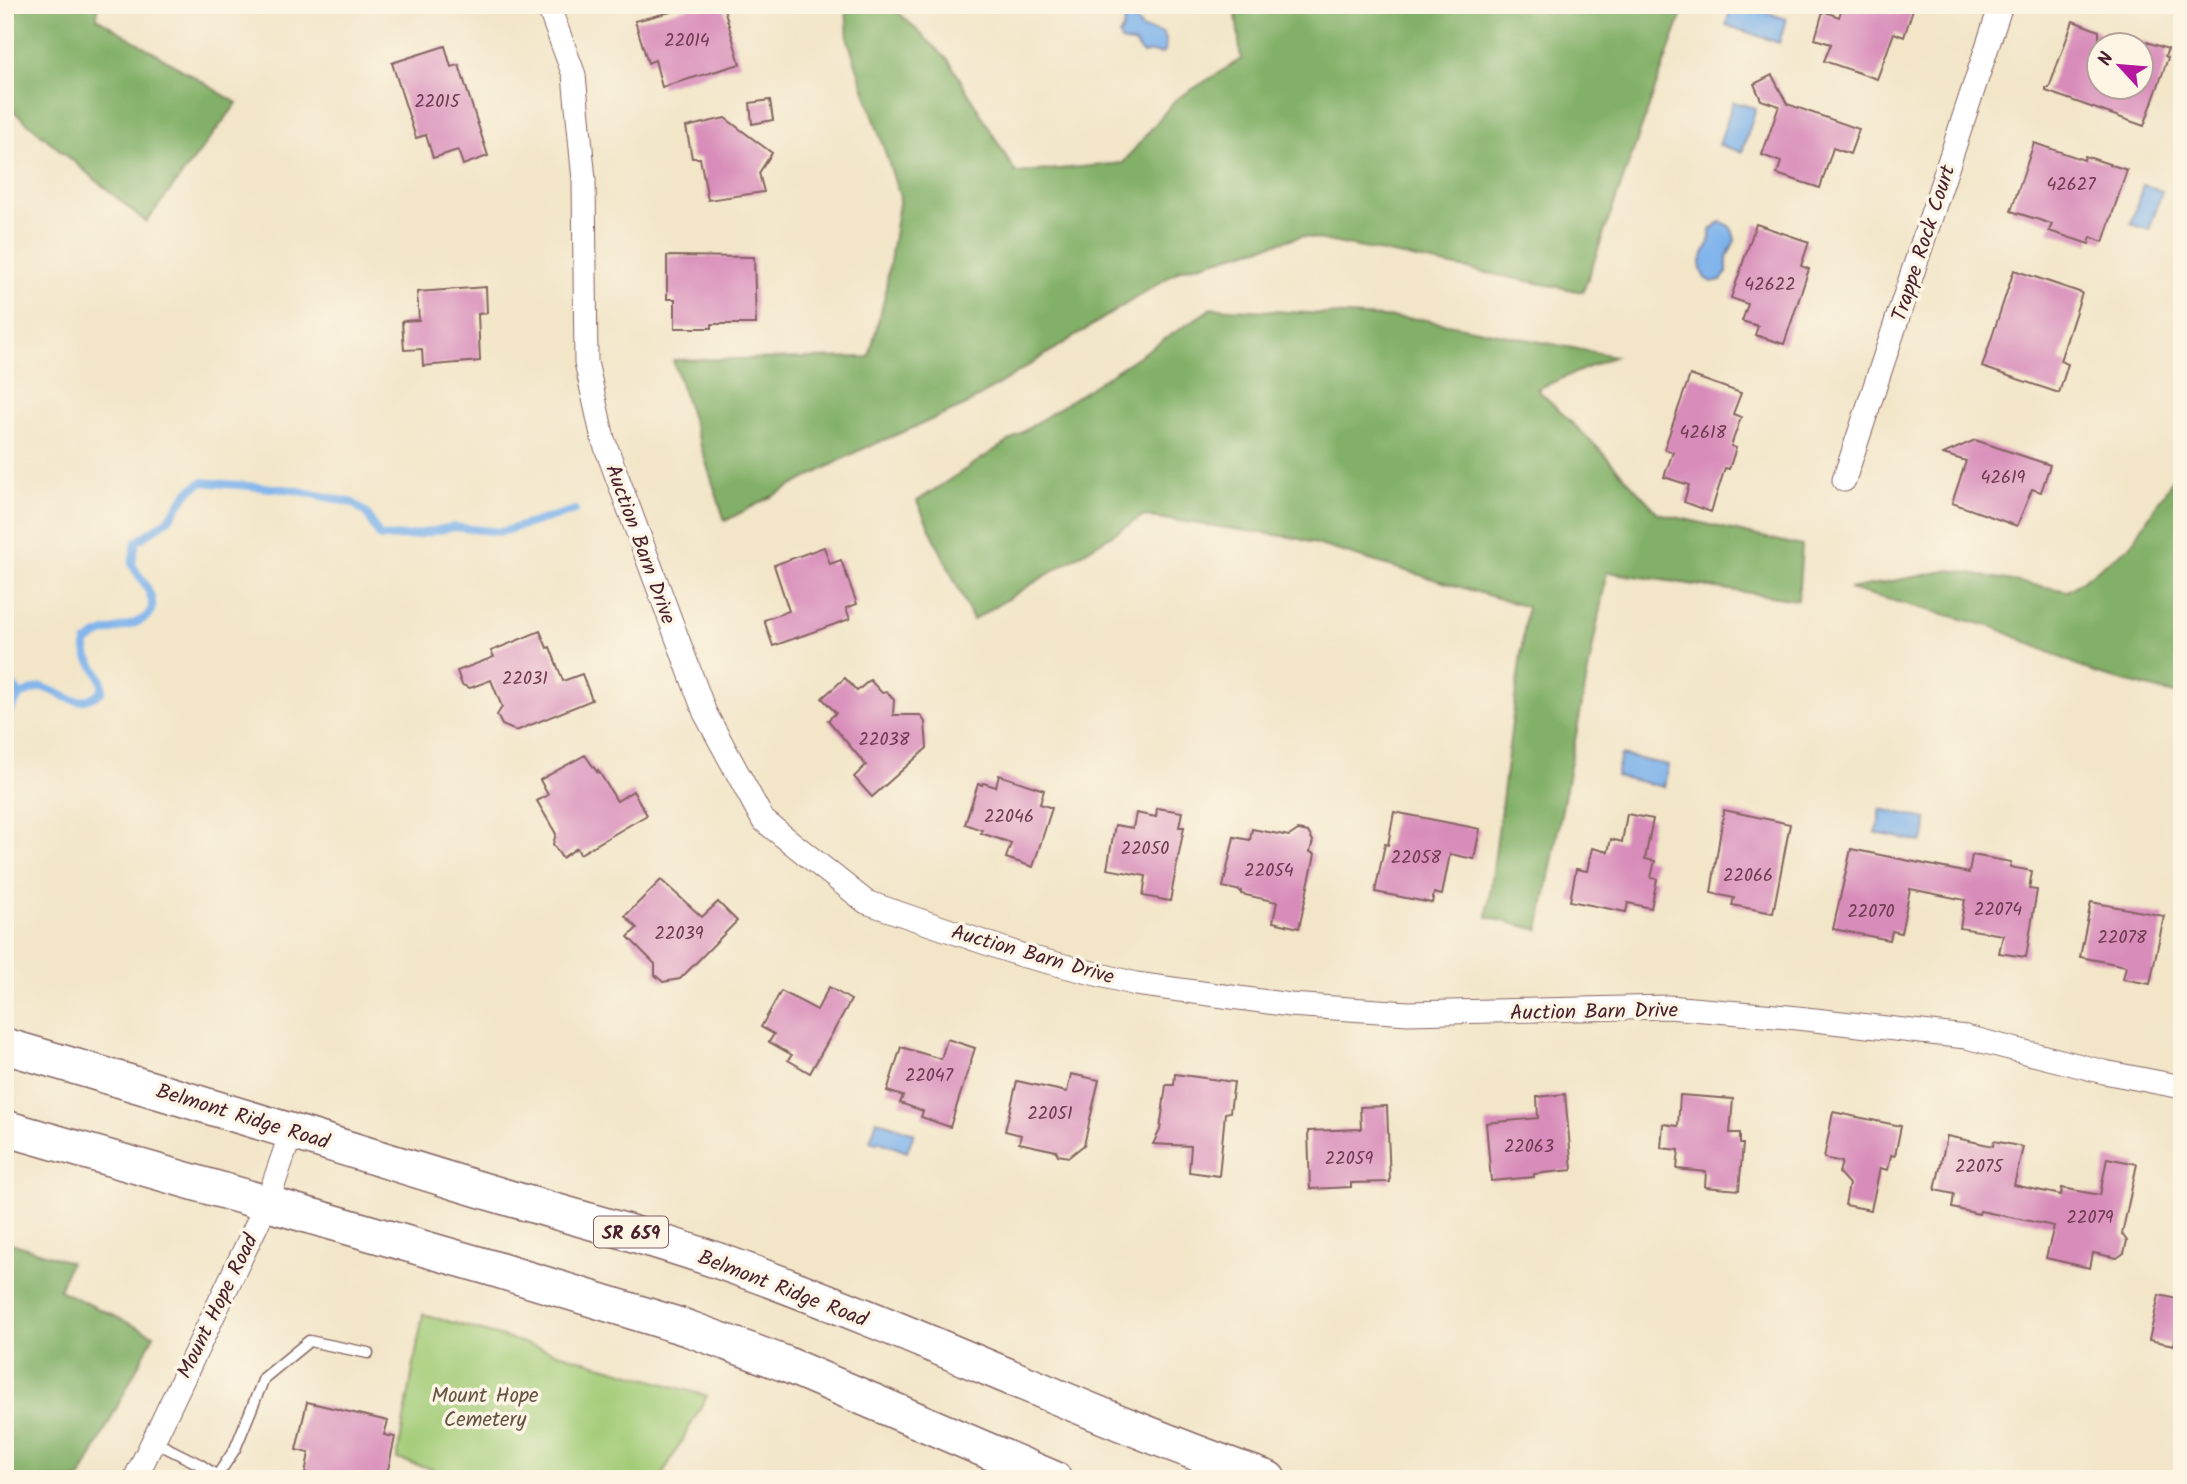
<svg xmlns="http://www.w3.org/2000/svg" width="2187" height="1484" font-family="Kalam,sans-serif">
<rect width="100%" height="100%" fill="#fcf5e5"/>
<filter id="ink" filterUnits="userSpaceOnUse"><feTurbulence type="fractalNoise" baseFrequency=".0143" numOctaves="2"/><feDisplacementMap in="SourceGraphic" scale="14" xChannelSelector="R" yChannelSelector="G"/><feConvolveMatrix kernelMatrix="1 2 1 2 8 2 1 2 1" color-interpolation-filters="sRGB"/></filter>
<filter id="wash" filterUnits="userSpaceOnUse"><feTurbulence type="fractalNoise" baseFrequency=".00686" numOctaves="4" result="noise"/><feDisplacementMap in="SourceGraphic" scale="28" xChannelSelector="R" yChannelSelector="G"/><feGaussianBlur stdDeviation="1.57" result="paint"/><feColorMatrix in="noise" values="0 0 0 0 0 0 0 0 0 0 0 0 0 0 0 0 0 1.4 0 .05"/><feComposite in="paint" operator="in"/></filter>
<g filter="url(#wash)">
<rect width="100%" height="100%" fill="#f2e5c8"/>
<polygon fill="#a3cc78" stroke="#767652" stroke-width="2" points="423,1314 707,1396 660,1479 469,1479 397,1459"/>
<g fill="#82b068" stroke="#66684a" stroke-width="2">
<polygon points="5,5 98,5 97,18 237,103 146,222 5,104"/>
<polygon points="846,5 891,5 949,61 1016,173 1123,163 1175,100 1241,59 1235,5 1685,5 1583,292 1302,236 1180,270 964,406 858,451 725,521 673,360 869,357 884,300 900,197 848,40"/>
<polygon points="1212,308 1421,319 1615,356 1537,389 1596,446 1658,513 1802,546 1798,600 1607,572 1539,930 1487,917 1527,607 1296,538 1143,516 973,620 917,501"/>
<polygon points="2180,468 2182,696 2097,674 1996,628 1849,589 1951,570 2068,591 2130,546"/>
<polygon points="5,1241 70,1262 59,1290 154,1335 80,1479 5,1479"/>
</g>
<g fill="#7db2eb" stroke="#64688b" stroke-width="2">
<polygon points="1732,5 1744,5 1786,19 1779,43 1726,25"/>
<polygon points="1125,19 1134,19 1143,29 1163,33 1166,40 1165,51 1161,54 1151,52 1143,54 1135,44 1121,41 1119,35 1123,29"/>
<polygon points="1733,102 1756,108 1742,152 1719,145"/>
<polygon points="2143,185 2162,191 2149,230 2131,224"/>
<path d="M1720,222C1731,224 1733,230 1735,240L1727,257V273L1721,280L1711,282L1705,278C1692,258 1712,253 1710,231Z"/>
<polygon points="1621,755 1668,765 1664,787 1616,776"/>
<polygon points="1880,809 1927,819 1926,833 1922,842 1875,833 1880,820"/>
<polygon points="877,1120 914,1133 907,1152 878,1141 877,1143 870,1141"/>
</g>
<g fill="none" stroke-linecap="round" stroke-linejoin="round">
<g stroke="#7db2eb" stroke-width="8">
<polyline points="5,674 20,695"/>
<path d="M5,719L20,695L41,687C68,694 75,712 102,691C104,668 84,666 86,643C90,640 95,636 100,634C117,626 165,625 149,592C145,582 137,574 132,564L136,542L169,519L189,491L202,482L294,490L353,503L367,514L380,537L410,536L453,527L501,532L575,510"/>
</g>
</g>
<g id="blocks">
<g fill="#d88cba">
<polygon points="698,5 723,5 740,64 662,87 655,60 648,63 635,21"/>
<polygon points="1843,5 1901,5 1913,9 1904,37 1894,33 1877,79 1824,61 1831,44 1815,39 1823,11 1839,17"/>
<polygon points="2073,21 2099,31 2099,88 2141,88 2141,40 2168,49 2165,56 2168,58 2144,126 2046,91 2046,88 2049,88"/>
<polygon points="445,46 451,67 459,65 488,156 463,165 458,150 433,158 426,135 416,138 392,63"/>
<polygon points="1772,75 1787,104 1859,129 1850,154 1833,148 1820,188 1777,174 1781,162 1762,155 1779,106 1761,100 1754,84"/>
<polygon points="770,100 773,120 752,124 750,103"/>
<polygon points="725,118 772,153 759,173 764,192 708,200 700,158 692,158 686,127"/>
<polygon points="2034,143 2084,160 2085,156 2127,170 2103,242 2091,237 2089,244 2049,231 2052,224 2011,211"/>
<polygon points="1756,224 1809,242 1801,266 1809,269 1784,344 1755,335 1758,326 1742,321 1748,304 1731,298"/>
<polygon points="667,256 754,257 756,324 712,324 712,328 675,328 675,299 667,299"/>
<polygon points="2014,270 2082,293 2060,361 2068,364 2059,393 1982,367"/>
<polygon points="486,287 487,313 478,314 480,361 423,366 422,349 404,350 402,321 419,320 417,292"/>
<polygon points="1690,375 1741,393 1733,414 1741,417 1731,446 1736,448 1729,469 1725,468 1711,512 1684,502 1689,485 1664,477 1673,452 1664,449"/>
<polygon points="1975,440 2050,465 2041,492 2032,489 2017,526 1952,503 1966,461 1943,454"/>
<polygon points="824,547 830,564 841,560 857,604 846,608 850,619 773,646 764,620 789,611 774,565"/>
<polygon points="540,631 547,648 550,647 563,681 582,674 592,700 516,731 502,725 497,715 502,707 491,680 470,688 462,685 457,671 494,657 491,651"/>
<polygon points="845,678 857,691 870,680 882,693 887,692 894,700 893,715 920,715 925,722 927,748 872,797 854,777 866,765 828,720 836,713 822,698"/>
<polygon points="585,755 597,772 598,770 617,801 633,791 647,815 580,854 577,848 562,858 553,844 556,834 537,801 548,795 540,780"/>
<polygon points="999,775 1044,790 1040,804 1052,808 1033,867 1006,858 1011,843 981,833 982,830 965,824 978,784 982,785 983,783 996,787"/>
<polygon points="1157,808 1182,812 1179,827 1184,827 1170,901 1143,896 1146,876 1107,869 1115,825 1133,828 1136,813 1156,817"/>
<polygon points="1724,810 1790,824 1773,913 1732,905 1734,898 1711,893"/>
<polygon points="1394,812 1480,829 1474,859 1450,854 1442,895 1434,893 1432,903 1375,892 1385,844 1388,845"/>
<polygon points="1627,814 1653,819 1645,859 1655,861 1651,878 1657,879 1651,908 1628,903 1626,912 1570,901 1576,869 1587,871 1592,848 1608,852 1611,839 1622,842"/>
<polygon points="1252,829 1289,836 1298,830 1308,832 1313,841 1310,852 1315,854 1299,928 1273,922 1277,902 1241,894 1241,891 1223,887 1234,837 1250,840"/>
<polygon points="1851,849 1969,873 1972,855 2011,862 2010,867 2032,871 2029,889 2037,890 2026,957 1999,953 2003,935 1960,928 1965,900 1910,889 1901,933 1892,931 1890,940 1833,929"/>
<polygon points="661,880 702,917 718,902 737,921 680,979 663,982 655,975 655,964 628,937 637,928 625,916"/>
<polygon points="2091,902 2164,916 2150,984 2123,979 2126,966 2080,957"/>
<polygon points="829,987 851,1000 810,1073 788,1060 792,1055 769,1042 774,1034 761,1027 781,991 817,1010"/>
<polygon points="947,1039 975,1048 950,1127 921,1117 923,1111 900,1103 903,1096 887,1091 901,1047 941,1059"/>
<polygon points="1071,1074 1099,1080 1084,1145 1069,1157 1058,1155 1056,1151 1019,1143 1021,1135 1005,1131 1017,1081 1067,1092"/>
<polygon points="1175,1074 1234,1082 1230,1112 1225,1113 1219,1176 1189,1172 1191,1146 1153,1144 1160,1130 1166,1085 1174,1085"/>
<polygon points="1565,1094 1572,1170 1534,1174 1534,1177 1491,1181 1486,1123 1538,1118 1537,1097"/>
<polygon points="1680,1095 1733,1099 1730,1133 1740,1133 1740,1144 1743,1144 1739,1190 1705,1187 1706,1172 1677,1169 1679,1150 1661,1148 1663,1124 1678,1126"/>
<polygon points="1387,1106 1390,1182 1351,1183 1351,1187 1310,1189 1308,1131 1361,1129 1360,1107"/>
<polygon points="1833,1112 1901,1126 1895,1156 1891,1155 1888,1170 1880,1168 1871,1210 1845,1205 1849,1184 1839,1173 1842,1162 1824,1158"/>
<polygon points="1947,1136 1993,1146 1994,1141 2023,1147 2014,1185 2061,1195 2062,1188 2100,1195 2107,1158 2137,1164 2122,1234 2127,1241 2124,1253 2117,1258 2093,1253 2090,1268 2046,1258 2054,1226 1980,1211 1979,1214 1952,1208 1954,1194 1935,1190"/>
<polygon points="2159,1295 2182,1300 2174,1345 2149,1340"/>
<polygon points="307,1402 388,1421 384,1435 395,1437 386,1479 304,1479 309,1453 296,1450"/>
</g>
</g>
</g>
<g filter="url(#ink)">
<use href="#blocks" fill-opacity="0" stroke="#856462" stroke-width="2"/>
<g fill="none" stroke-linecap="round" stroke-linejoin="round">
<defs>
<g id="lane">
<polyline points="153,1441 201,1465 217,1476 216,1479"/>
<polyline points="217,1476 235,1449 264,1378 309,1341 368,1353"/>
</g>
<g id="street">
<polyline points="548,5 574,75 584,180 586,362 603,439 705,713 763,820 866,902 1021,955 1136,984 1290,1005 1408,1013 1668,1007 1788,1017 1966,1037 2104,1072 2182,1087"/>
<polyline points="1844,480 2001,5"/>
<polyline points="135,1479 267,1203 292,1130"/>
</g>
<g id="primary">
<path d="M5,1046C158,1090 310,1137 462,1184C556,1213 651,1236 744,1270C921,1334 1090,1417 1268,1479"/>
<polyline points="5,1128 488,1267 687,1328 783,1363 1054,1479"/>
</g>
</defs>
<use href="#lane" stroke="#856462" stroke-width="13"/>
<use href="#street" stroke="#856462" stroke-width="25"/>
<use href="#primary" stroke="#856462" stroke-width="38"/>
<use href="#lane" stroke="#fff" stroke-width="10"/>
<use href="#street" stroke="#fff" stroke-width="23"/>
<use href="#primary" stroke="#fff" stroke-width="35"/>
</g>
</g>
<g text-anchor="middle" stroke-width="7" stroke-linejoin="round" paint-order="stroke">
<g font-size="18" fill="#6e3a4f">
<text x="687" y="46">22014</text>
<text x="437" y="107">22015</text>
<text x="2071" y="190">42627</text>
<text x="1770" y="290">42622</text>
<text x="1703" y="438">42618</text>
<text x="2003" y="483">42619</text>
<text x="525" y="684">22031</text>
<text x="884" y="745">22038</text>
<text x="1009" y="822">22046</text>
<text x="1145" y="854">22050</text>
<text x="1416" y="863">22058</text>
<text x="1269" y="876">22054</text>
<text x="1748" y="881">22066</text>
<text x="1998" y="915">22074</text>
<text x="1871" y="917">22070</text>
<text x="679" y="939">22039</text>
<text x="2122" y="943">22078</text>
<text x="929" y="1081">22047</text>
<text x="1050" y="1119">22051</text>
<text x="1529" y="1152">22063</text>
<text x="1349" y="1164">22059</text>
<text x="1979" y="1172">22075</text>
<text x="2090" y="1223">22079</text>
</g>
<rect fill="#fcf5e5" stroke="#7f5f63" stroke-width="2" x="594" y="1216.5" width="74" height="31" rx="5"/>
<g font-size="19" font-weight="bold" fill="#4a1f2b">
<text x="631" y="1239">SR 659</text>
</g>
<g font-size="21" fill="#4a1f2b" stroke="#fcf5e5">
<text transform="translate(1923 243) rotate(-72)" y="7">Trappe Rock Court</text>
<text transform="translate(641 544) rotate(70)" y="7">Auction Barn Drive</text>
<text transform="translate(1033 954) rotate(16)" y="7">Auction Barn Drive</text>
<text transform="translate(1594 1011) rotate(-1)" y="7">Auction Barn Drive</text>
<text transform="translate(243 1116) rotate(17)" y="7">Belmont Ridge Road</text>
<text transform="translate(783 1288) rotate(21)" y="7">Belmont Ridge Road</text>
<text transform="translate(217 1306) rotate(-64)" y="7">Mount Hope Road</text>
</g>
<g font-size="21" fill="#655342" stroke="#fcf5e5">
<text x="485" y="1402">Mount Hope<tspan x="485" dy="24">Cemetery</tspan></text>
</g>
</g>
<rect width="2187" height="1484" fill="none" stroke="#fcf5e5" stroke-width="28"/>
<g transform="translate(2120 66) rotate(296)"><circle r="33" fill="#fcf5e5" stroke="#b59f9b" stroke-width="2"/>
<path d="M0-5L12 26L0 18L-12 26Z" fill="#b5179e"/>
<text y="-10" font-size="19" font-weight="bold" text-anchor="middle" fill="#4a1f2b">N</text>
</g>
</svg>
